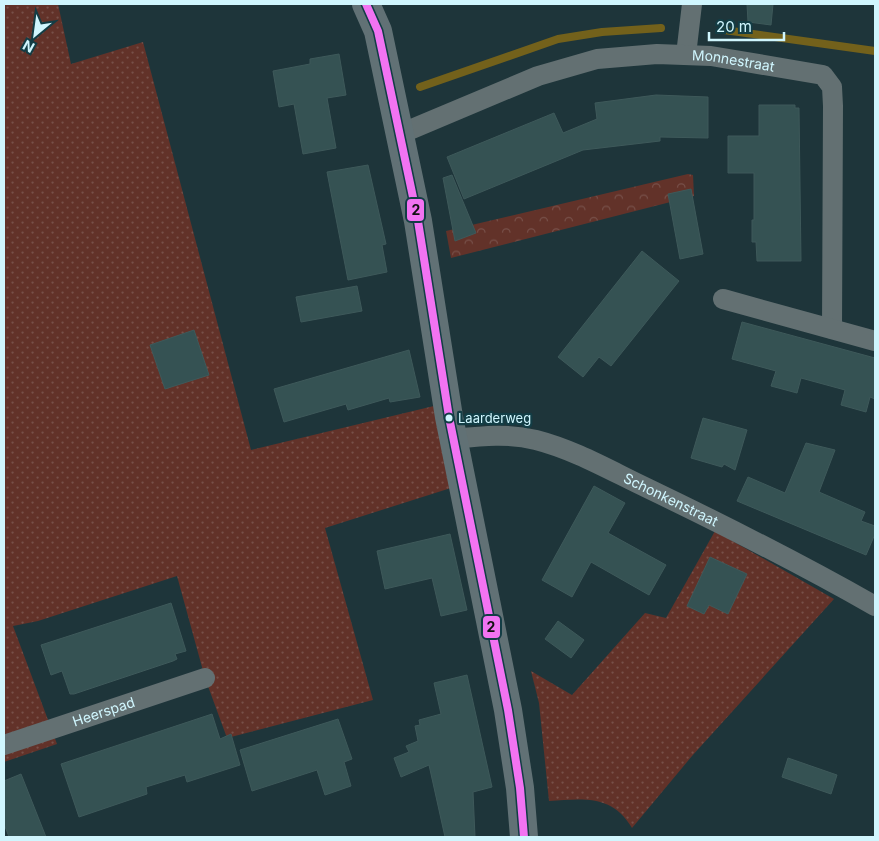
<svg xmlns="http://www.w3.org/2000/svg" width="879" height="841" font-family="Inter,sans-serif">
<defs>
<pattern id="green-dots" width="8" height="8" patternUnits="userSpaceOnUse" patternTransform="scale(1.25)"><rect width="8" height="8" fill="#623229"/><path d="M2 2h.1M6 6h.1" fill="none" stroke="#775049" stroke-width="1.8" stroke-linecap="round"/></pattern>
<pattern id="forest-crowns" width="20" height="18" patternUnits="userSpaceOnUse" patternTransform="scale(1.25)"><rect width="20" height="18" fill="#623229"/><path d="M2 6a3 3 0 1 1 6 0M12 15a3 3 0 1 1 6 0" fill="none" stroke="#775049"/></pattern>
</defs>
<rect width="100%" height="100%" fill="#1e353a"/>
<g fill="url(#green-dots)">
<polygon points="4,4 58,4 71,64 143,42 251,450 438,405 454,487 325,528 373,700 227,738 205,678 177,576 38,621 13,626 57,744 4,762"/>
<path d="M715,531L834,599L692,756L632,828C612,794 583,799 549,801L539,703L531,671L572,695L645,613L666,618Z"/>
</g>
<polygon fill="url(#forest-crowns)" points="688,174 693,175 694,196 451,258 446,231"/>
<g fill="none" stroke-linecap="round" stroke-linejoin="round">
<g stroke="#73611b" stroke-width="8">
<polyline points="724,30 875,51"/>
<polyline points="420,87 558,39 602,32 661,28"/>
</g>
</g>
<g fill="#355253" stroke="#3e595a">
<polygon points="747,4 773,4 771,25 748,22"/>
<polygon points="339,54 346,95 327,98 336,148 303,154 294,104 279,107 273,71 310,64 310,59"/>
<polygon points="656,95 708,97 708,138 660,137 660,141 583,150 464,199 447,157 554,113 563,133 597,119 595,103"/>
<polygon points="759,105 795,105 795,108 799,108 801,261 757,261 756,242 752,242 752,220 754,220 754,173 728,173 728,136 759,136"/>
<polygon points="368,165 386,244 382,245 387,272 348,280 327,172"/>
<polygon points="452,175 476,233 455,241 443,178"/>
<polygon points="691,189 703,254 680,259 668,194"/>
<polygon points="642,251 679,281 611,366 599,357 583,377 558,357"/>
<polygon points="357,286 362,311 301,322 296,297"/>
<polygon points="742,322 875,358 875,399 870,397 866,412 841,405 845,390 801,378 797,393 771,386 776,371 732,359"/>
<polygon points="194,330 209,375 165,389 150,345"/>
<polygon points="409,350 420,397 390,402 389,398 348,410 346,404 284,422 274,389"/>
<polygon points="703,418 747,430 735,470 724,464 722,467 691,458"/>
<polygon points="806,443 835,450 819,492 865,512 861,521 875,526 875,534 866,555 737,501 748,477 785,493"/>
<polygon points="594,486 625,503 608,533 666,565 649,595 591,562 572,597 542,580"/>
<polygon points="450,534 467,610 441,616 432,578 385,589 377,551"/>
<polygon points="710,557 747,574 728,614 709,605 704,614 687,606"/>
<polygon points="171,603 186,651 175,654 177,659 173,661 74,694 70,694 62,671 51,675 41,645"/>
<polygon points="558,621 584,640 571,658 545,639"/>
<polygon points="467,675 492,787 473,792 475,837 445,837 429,765 401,777 394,758 409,752 406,746 418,741 415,726 420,725 419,720 441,714 434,683"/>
<polygon points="212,714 220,739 231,734 240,765 187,782 185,775 146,787 147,794 79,817 61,764"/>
<polygon points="338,719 352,759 344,762 351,786 325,795 317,770 252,791 240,750"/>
<polygon points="788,758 837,775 831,794 782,777"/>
<polygon points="21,774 46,837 9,837 4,824 4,781"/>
</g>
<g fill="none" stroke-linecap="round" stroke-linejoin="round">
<g stroke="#637072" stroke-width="20">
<polyline points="686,55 692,4"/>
<path id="s1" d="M400,134L538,76L597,59L657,54L711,56L823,75L832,87L833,106L832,329"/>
<polyline points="723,299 875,341"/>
<path id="s2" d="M454,439C482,436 508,433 536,440C575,450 611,471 647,488C724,525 801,564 875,606"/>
<path id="s3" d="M4,745L205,678"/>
</g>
<polyline stroke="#617175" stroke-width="28" points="366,4 378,31 418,221 449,417 508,710 520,788 524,837"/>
<defs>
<polyline id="bus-1" points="366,4 378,31 418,221 449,417 508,710 520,788 524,837"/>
</defs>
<use href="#bus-1" stroke="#133d45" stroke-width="11"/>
<use href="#bus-1" stroke="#f273f2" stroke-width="8"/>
</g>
<circle fill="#d0f6fe" stroke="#133d45" stroke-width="2" cx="449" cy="418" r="4.5"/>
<g text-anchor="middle" stroke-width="4.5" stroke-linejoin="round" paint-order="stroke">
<g font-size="13" fill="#d0f6fe" stroke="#133d45" text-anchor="start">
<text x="458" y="423">Laarderweg</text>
</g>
<g font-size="14" fill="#d0f6fe" stroke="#133d45">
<text dy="5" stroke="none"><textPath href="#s1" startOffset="348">Monnestraat</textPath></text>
<text dy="5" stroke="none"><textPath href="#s2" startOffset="230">Schonkenstraat</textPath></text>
<text dy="5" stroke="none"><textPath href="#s3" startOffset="105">Heerspad</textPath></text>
</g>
</g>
<g stroke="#133d45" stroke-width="2">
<rect x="406" y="198" width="19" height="24" rx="5" fill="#f273f2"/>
<rect x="482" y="615" width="19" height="24" rx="5" fill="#f273f2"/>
</g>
<g font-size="14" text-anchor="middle" font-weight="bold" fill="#111">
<text x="416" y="215">2</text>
<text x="491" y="632">2</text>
</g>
<rect width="879" height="841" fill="none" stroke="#d0f6fe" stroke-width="10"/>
<g transform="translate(35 35) rotate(209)" stroke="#133d45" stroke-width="4" paint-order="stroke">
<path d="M0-4L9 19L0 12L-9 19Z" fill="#d0f6fe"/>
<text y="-8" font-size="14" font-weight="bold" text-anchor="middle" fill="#d0f6fe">N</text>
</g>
<path d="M709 32v8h75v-8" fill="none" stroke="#d0f6fe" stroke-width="2.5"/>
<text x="716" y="32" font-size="15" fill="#d0f6fe" stroke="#133d45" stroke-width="4" paint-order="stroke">20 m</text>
</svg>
